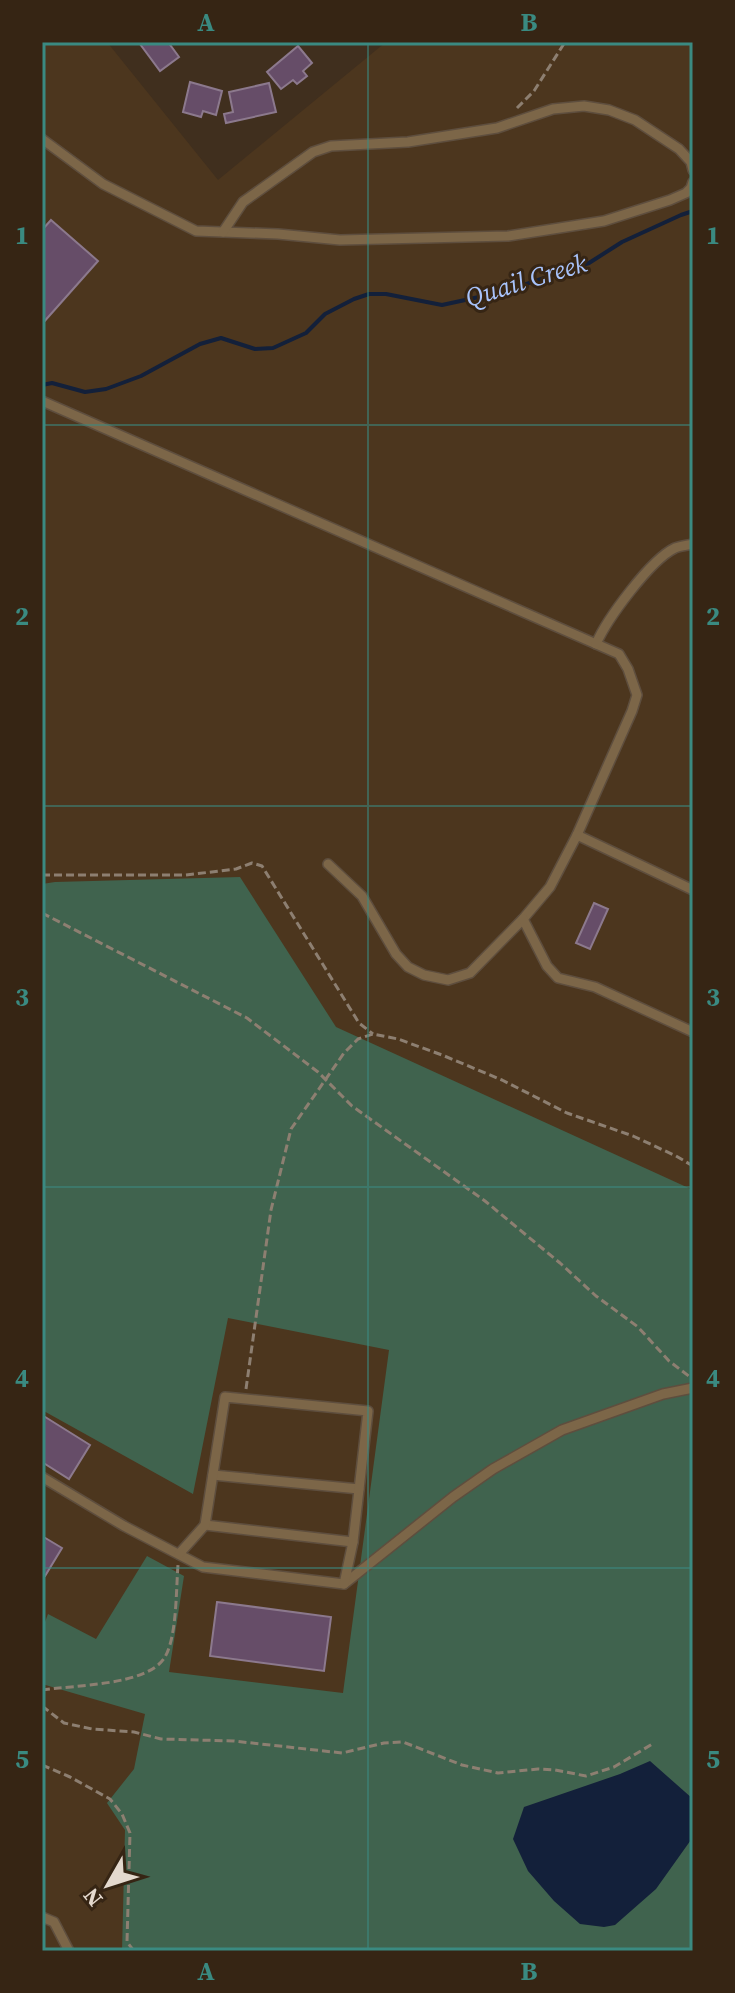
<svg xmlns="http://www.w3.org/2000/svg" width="735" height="1993" font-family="'Source Serif 4',serif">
<rect width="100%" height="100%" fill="#402f1e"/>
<polygon fill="#4c361e" points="42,42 107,42 218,180 386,42 693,42 693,1951 42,1951"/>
<polygon fill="#40634e" points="240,877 336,1027 693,1190 693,1951 122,1951 125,1830 107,1803 134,1769 145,1714 42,1684 42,1630 48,1614 96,1639 147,1556 184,1576 169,1672 343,1693 389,1350 228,1318 193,1494 42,1410 42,884 55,882"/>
<polygon fill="#13203a" points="650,1761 693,1799 693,1837 656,1889 615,1925 604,1927 580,1924 554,1901 528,1871 513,1839 524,1807 620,1774"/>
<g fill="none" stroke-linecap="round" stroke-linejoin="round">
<polyline stroke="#13203a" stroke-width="4" points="42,385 52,383 85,392 106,389 141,376 200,344 221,338 255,349 273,348 306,333 325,314 354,299 369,294 386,294 442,305 502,292 589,263 622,242 681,215 693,211"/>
</g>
<g fill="#664d68" stroke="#8c798d" stroke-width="2">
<polygon points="143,42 168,42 179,57 160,71 140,44"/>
<polygon points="298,46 312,63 303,71 307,76 297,84 293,80 281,89 267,72"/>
<polygon points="190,82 222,91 216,115 203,111 201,117 183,112"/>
<polygon points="269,83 276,112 226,123 224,114 233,112 229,92"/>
<polygon points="51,220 98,261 42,324 42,230"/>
<polygon points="594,903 608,909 590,949 576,943"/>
<polygon points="42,1415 90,1445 69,1479 42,1462"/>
<polygon points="42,1536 62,1548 45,1576 42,1575"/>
<polygon points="217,1602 331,1617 324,1671 210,1656"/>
</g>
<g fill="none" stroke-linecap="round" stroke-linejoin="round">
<defs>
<g id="service">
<polyline points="42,139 103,184 196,231 278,234 340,240 508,236 604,221 670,200 686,193 691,188 693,182"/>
<polyline points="223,232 243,202 313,152 331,146 408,142 497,128 553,109 584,106 609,110 635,120 679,149 691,162 693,170"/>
<polyline points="42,401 619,654 628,669 637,695 632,711 577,835 550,887 523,919 470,973 448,980 424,975 408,967 396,954 362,896 328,864"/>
<path d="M596,644C607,619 650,560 675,548C680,546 687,545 693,544"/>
<polyline points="577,835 693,890"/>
<polyline points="523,919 547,966 558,978 595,987 693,1032"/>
<polyline points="213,1475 359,1489"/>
<polyline points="42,1477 124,1526 203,1567 344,1584 453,1497 493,1469 562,1430 663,1394 693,1388"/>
<polyline points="205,1525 353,1542"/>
<polyline points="179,1554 205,1525 225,1397 368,1411 353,1542 344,1584"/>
<polyline points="42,1917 54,1922 69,1951"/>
</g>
</defs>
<use href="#service" stroke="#5e4e3e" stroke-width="12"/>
<g stroke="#8d7f71" stroke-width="3" stroke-dasharray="8 4" stroke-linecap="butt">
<polyline points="517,108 534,91 565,42"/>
<polyline points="42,875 186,875 236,869 252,863 262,866 359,1023 373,1034"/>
<polyline points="42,913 247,1018 318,1072 352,1106 485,1201 560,1263 596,1296 638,1327 669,1361 690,1377"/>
<polyline points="246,1389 271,1210 291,1129 344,1053 358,1039 373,1034 398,1039 442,1055 502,1080 567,1113 633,1136 676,1156 693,1166"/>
<path d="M42,1690C73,1685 148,1686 165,1657C177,1636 176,1590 178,1565"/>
<polyline points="42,1706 64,1723 92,1729 134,1732 161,1739 234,1741 342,1753 384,1743 403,1742 462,1765 498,1773 538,1769 555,1770 586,1776 614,1767 654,1743"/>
<polyline points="42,1765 70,1777 110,1799 122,1814 130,1833 127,1942 134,1951"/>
</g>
<use href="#service" stroke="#7c6648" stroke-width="9"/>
</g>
<path fill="none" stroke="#3a8a81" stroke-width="2" stroke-opacity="0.55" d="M368,42V1951M42,425H693M42,806H693M42,1187H693M42,1568H693"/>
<g text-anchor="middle" stroke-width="6" stroke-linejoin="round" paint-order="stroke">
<g font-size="26" font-style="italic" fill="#a8c3fb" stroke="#362514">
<text transform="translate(526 280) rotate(-17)" y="9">Quail Creek</text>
</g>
</g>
<rect width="735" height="1993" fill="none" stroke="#362514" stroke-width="88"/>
<g transform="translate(108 1885) rotate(231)" stroke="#362514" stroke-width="6" paint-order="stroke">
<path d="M0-6L14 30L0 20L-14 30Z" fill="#e4d9ce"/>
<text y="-12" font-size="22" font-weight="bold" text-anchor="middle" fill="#e4d9ce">N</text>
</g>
<rect x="44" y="44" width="647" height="1905" fill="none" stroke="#3a8a81" stroke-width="3"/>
<g font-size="26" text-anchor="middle" font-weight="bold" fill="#3a8a81">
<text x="206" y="31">A</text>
<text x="529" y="31">B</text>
<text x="22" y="244">1</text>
<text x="713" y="244">1</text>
<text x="22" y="625">2</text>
<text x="713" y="625">2</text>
<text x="22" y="1006">3</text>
<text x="713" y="1006">3</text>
<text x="22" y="1387">4</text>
<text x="713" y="1387">4</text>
<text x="22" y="1768">5</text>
<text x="713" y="1768">5</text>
<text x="206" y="1980">A</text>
<text x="529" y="1980">B</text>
</g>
</svg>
